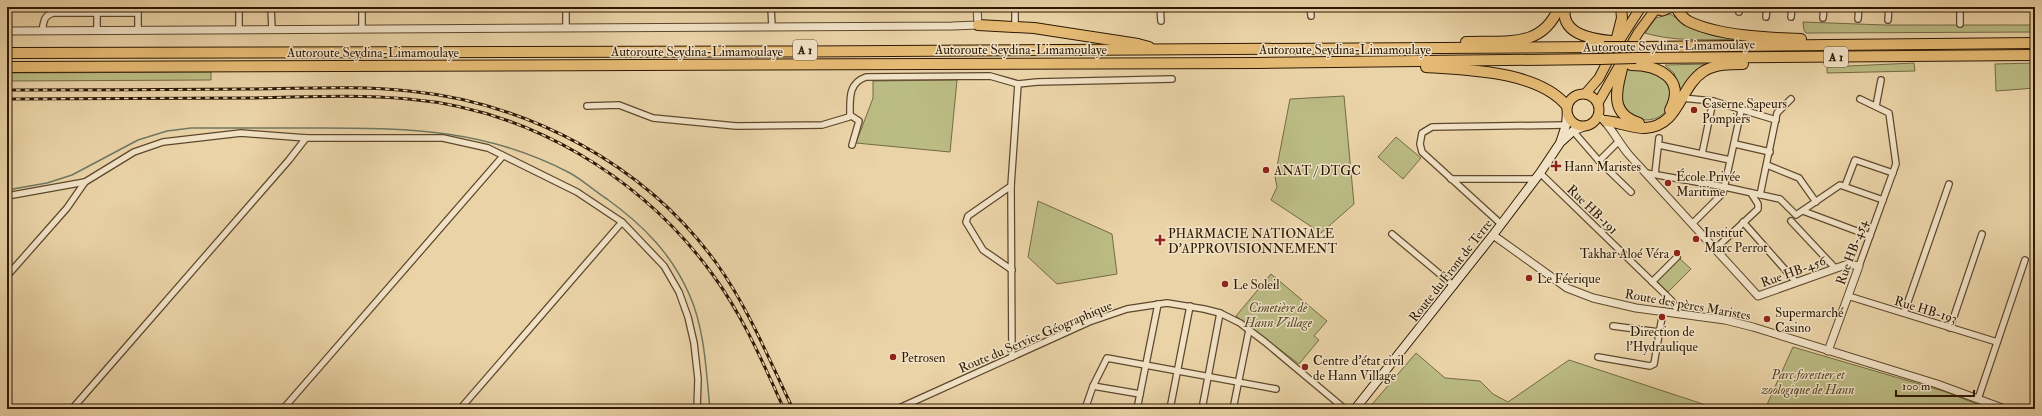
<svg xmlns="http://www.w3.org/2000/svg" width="2042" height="416" font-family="'IM FELL Double Pica',serif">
<rect width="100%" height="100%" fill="#ead3a7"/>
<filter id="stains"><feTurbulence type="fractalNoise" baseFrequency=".005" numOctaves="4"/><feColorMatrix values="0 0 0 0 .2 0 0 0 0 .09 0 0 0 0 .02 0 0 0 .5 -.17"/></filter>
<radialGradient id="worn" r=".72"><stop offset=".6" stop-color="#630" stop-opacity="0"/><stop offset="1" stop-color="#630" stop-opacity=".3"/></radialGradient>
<g fill="#bbbb84" stroke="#756a44">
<path d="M1670,14L1686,24L1752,39C1717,39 1679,43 1645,33L1656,18Z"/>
<polygon points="1803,22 1885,25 2035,25 2035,32 1806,33 1804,30"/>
<polygon points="1914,63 1915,71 1827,73 1827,67"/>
<polygon points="2035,63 2035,88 1996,91 1995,64"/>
<path d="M1708,64C1695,70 1686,79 1680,92L1674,73L1665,65Z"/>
<path d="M1639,69L1652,71L1668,81C1669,86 1672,92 1671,96C1669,128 1625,128 1621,95C1620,87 1623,78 1624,70Z"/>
<polygon points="211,72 211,80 7,81 7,73"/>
<polygon points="957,80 950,152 856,143 873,98 873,81"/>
<polygon points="1344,96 1354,204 1321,233 1271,200 1277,187 1275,177 1290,99"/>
<polygon points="1396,137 1421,158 1403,179 1378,157"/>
<polygon points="1038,201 1112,234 1117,274 1057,284 1028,257"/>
<polygon points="1679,258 1691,269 1668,292 1657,281"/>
<polygon points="1271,274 1327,321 1314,336 1319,340 1299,364 1236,316"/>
<polygon points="1793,347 1943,391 1990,409 1765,409"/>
<polygon points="1416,353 1445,378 1480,381 1493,394 1508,402 1569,360 1718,409 1368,409"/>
</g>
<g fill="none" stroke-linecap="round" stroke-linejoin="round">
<path stroke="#6f7963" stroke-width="1.5" d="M7,190L47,183L72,175L138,140L167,131L191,128C235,128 279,128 323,128C412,128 487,130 568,172C582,179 594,191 607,199C643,225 672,254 690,296C705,331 706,371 710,409"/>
<defs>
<g id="minor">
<polyline points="138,7 138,30"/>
<polyline points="271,7 272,30"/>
<polyline points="362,7 362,29"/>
<polyline points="771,7 772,27"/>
<polyline points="1015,7 1015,26"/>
<polyline points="1160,7 1161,21"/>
<polyline points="1310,7 1311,16"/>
<polyline points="1739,12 1740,7"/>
<polyline points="1766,17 1767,7"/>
<polyline points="1791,17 1792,7"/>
<polyline points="1823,18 1824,7"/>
<polyline points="1858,19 1859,7"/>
<polyline points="1888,20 1889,7"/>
<polyline points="1960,24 1960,7"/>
<polyline points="566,28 566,7"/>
<polyline points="239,30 239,7"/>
<path d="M42,31C44,22 43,16 53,13H138"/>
<polyline points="97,31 97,14"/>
<polyline points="1682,98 1713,101 1776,120"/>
<path d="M587,106L619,105L653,118L736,126L822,125L849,117L850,115C850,99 848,83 866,77L990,76L1018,84L1037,82L1172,79"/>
<polyline points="1876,106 1881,80"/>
<polyline points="850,115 859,121 852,145"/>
<polyline points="1573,131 1599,161 1631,192"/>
<polyline points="1735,144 1770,152"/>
<polyline points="1659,145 1730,160"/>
<polyline points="1702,154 1713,101"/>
<polyline points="1599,161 1618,142"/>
<polyline points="1767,165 1799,178 1816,202"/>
<polyline points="1540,173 1671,300 1679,312"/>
<polyline points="1646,173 1725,187 1780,199 1796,215 1840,185 1883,200"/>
<polyline points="1655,174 1659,138"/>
<polyline points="1451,179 1535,179"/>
<polyline points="1011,186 968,216 966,222 983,250 1012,270"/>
<polyline points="1845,186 1855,160 1893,173"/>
<polyline points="1760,195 1777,113 1791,99"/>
<polyline points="7,196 85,182 134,152 163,142 241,133 306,138 443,138 488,148 577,192 622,222 664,266 679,292 688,317 694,343 698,379 697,409"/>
<polyline points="1803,211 1870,236"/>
<polyline points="1791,221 1835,268"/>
<polyline points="1743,222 1796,282"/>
<polyline points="1501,224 1422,152 1420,144 1422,133 1432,127 1566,125"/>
<polyline points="1692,224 1723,193 1741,111"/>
<polyline points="1392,234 1454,286"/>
<polyline points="1715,249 1758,209 1758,204 1751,193"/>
<polyline points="1859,266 1896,164 1889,113 1860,99"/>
<polyline points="7,276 67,208 85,182"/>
<polyline points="1652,282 1677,257"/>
<polyline points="1848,296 1997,342"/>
<polyline points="1904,313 1949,184"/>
<polyline points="1613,326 1659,332"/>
<polyline points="1950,328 1982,234"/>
<polyline points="1012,357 1011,186 1018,84"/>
<polyline points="1598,357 1650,366 1654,364 1663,311"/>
<polyline points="1093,386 1140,394"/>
<polyline points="1978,399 2025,260"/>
<polyline points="1202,407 1213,409"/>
<polyline points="72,409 289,160 306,138"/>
<polyline points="283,409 503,156"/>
<polyline points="460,409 622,222"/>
<polyline points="897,409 1089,322 1127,309 1167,303 1204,309 1220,313 1240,323 1265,342 1345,409"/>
<polyline points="1085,409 1093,386 1107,358 1276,389"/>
<polyline points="1137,409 1158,304"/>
<polyline points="1170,409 1190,306"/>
<polyline points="1202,409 1220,313"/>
<polyline points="1233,409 1249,330"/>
</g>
<g id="tertiary">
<polyline points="7,31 952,26 978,25 977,7"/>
<path d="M1599,116C1610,124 1619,144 1630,156L1758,296L1848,264L1859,266L1828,351"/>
<polyline points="1493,235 1567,288 1593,298 1636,308 1725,320 1753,327 1937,384 2005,409"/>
</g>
<g id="secondary">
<polyline points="1562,141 1573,131 1585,126"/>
<polyline points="1355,409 1493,235 1540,173 1560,143 1566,125 1567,112"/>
</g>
<g id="primary">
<polyline points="1651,8 1662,11 1672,7"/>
<polyline points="1586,93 1599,78 1614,49 1641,7"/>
<circle cx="1583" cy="110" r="16"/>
<polyline points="1598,103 1638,33 1655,10"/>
</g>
<g id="motorway">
<path d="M1565,7C1560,34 1591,39 1611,41"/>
<path d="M1676,7C1679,13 1683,18 1688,21C1718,36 1768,38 1801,39"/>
<polyline points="978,25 1034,28 1138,44 1149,47"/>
<path d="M1466,42C1504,40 1542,50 1559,7"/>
<polyline points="1642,47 2035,43"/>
<polyline points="1614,49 1622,18 1621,7"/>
<path d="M7,53C539,50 1072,54 1604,47"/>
<path d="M1625,55C1621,80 1603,112 1639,123"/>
<polyline points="1636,58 2035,55"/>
<path d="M1631,65C1657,65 1687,78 1670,110"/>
<polyline points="7,67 1258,63 1600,59"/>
<path d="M1426,67C1469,70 1538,71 1567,106"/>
<path d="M1606,121C1618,122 1632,128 1645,128C1680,126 1679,87 1704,71C1716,64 1730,64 1743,64"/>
</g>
</defs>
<use href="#minor" stroke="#5e482c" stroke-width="8"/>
<use href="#tertiary" stroke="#5e482c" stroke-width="9"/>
<use href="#secondary" stroke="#2f1903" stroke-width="10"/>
<use href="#primary" stroke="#2f1903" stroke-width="11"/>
<use href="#motorway" stroke="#2f1903" stroke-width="12"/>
<use href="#minor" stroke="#f1e2c6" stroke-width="5.5"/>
<use href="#tertiary" stroke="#f1e2c6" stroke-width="7"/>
<use href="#secondary" stroke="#f1e2c6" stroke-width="8"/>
<use href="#primary" stroke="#e5ba74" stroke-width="9"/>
<use href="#motorway" stroke="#e5ba74" stroke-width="10"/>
<defs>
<g id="rail">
<path d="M7,90C86,90 166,90 245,89C299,89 355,85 409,91C529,103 646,165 717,264C749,309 769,360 793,409"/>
<path d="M7,99C88,99 170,98 251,98C303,97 356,94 408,99C529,109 642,177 713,275C743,316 763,363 784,409"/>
</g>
</defs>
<use href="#rail" stroke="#2f1903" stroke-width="3"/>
<use href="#rail" stroke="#f1e2c6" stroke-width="1.5" stroke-dasharray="4.5" stroke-linecap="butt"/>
<defs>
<g id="motorway-bridge">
<polyline points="1604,47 1642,47"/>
<polyline points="1600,59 1636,58"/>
</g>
</defs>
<use href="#motorway-bridge" stroke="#2f1903" stroke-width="12" stroke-linecap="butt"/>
<use href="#motorway-bridge" stroke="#e5ba74" stroke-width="10"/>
</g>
<g fill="#8f2418" stroke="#f1e2c6" stroke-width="1.5">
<circle cx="1694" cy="110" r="4"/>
<path d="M1554 160h4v4h4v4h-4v4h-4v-4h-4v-4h4z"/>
<circle cx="1266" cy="170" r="4"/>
<circle cx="1668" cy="183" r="4"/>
<circle cx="1696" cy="239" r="4"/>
<path d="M1158 234h4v4h4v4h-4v4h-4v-4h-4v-4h4z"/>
<circle cx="1677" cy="253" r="4"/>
<circle cx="1529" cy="278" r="4"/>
<circle cx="1225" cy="284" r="4"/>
<circle cx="1662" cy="317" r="4"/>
<circle cx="1767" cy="319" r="4"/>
<circle cx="893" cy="357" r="4"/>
<circle cx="1305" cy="367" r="4"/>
</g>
<g text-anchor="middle" stroke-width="3" stroke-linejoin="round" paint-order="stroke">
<g fill="#f1e2c6" stroke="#69553e" stroke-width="1">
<rect x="793" y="40" width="24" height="20" rx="3"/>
<rect x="1824" y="47" width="24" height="20" rx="3"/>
</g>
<g font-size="12" font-weight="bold" fill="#2f1903">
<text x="805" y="54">A 1</text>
<text x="1836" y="61">A 1</text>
</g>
<g font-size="13" fill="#2f1903" stroke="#f1e2c6">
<text transform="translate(1669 45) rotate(-1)" y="5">Autoroute Seydina-Limamoulaye</text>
<text x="1021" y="54">Autoroute Seydina-Limamoulaye</text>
<text x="1345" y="54">Autoroute Seydina-Limamoulaye</text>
<text x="697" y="56">Autoroute Seydina-Limamoulaye</text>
<text x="373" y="57">Autoroute Seydina-Limamoulaye</text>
<text transform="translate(1593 209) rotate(44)" y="5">Rue HB-191</text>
<text transform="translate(1851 252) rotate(-70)" y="5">Rue HB-454</text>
<text transform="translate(1450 270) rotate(-52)" y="5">Route du Front de Terre</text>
<text transform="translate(1793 271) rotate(-20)" y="5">Rue HB-456</text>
<text transform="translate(1688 304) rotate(10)" y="5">Route des pères Maristes</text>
<text transform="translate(1926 309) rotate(17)" y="5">Rue HB-193</text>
<text transform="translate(1035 336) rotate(-23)" y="5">Route du Service Géographique</text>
</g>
<g font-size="13" fill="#2f1903" stroke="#f1e2c6" text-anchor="start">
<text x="1702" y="108">Caserne Sapeurs<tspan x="1702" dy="15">Pompiers</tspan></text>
<text x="1564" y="171">Hann Maristes</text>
<text x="1274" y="175">ANAT / DTGC</text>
<text x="1676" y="181">École Privée<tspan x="1676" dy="15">Maritime</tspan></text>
<text x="1704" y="237">Institut<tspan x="1704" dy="15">Marc Perrot</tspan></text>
<text x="1168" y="238">PHARMACIE NATIONALE<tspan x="1168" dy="15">D'APPROVISIONNEMENT</tspan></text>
<text x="1669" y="258" text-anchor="end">Takhar Aloé Véra</text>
<text x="1537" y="283">Le Féerique</text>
<text x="1233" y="289">Le Soleil</text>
<text x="1775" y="317">Supermarché<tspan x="1775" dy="15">Casino</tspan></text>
<text x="1662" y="336" text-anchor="middle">Direction de<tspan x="1662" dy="15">l'Hydraulique</tspan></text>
<text x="901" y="362">Petrosen</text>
<text x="1313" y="365">Centre d’état civil<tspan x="1313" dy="15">de Hann Village</tspan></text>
</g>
<g font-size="13" font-style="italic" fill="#594a2a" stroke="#f1e2c6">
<text x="1278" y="312">Cimetière de<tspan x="1278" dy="15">Hann Village</tspan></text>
<text x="1808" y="379">Parc forestier et<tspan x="1808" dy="15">zoologique de Hann</tspan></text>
</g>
</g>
<rect width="2042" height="416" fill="none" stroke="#ead3a7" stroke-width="24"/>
<rect x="8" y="8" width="2026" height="400" fill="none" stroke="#2f1903" stroke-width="2"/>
<rect x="12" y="12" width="2018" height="392" fill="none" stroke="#2f1903"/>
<path d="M1896 390v6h78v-6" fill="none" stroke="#2f1903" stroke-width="2"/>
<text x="1902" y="390" font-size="12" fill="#2f1903" stroke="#f1e2c6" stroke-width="3" paint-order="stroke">100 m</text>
<rect width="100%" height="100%" filter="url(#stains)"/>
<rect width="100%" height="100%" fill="url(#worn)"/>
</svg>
